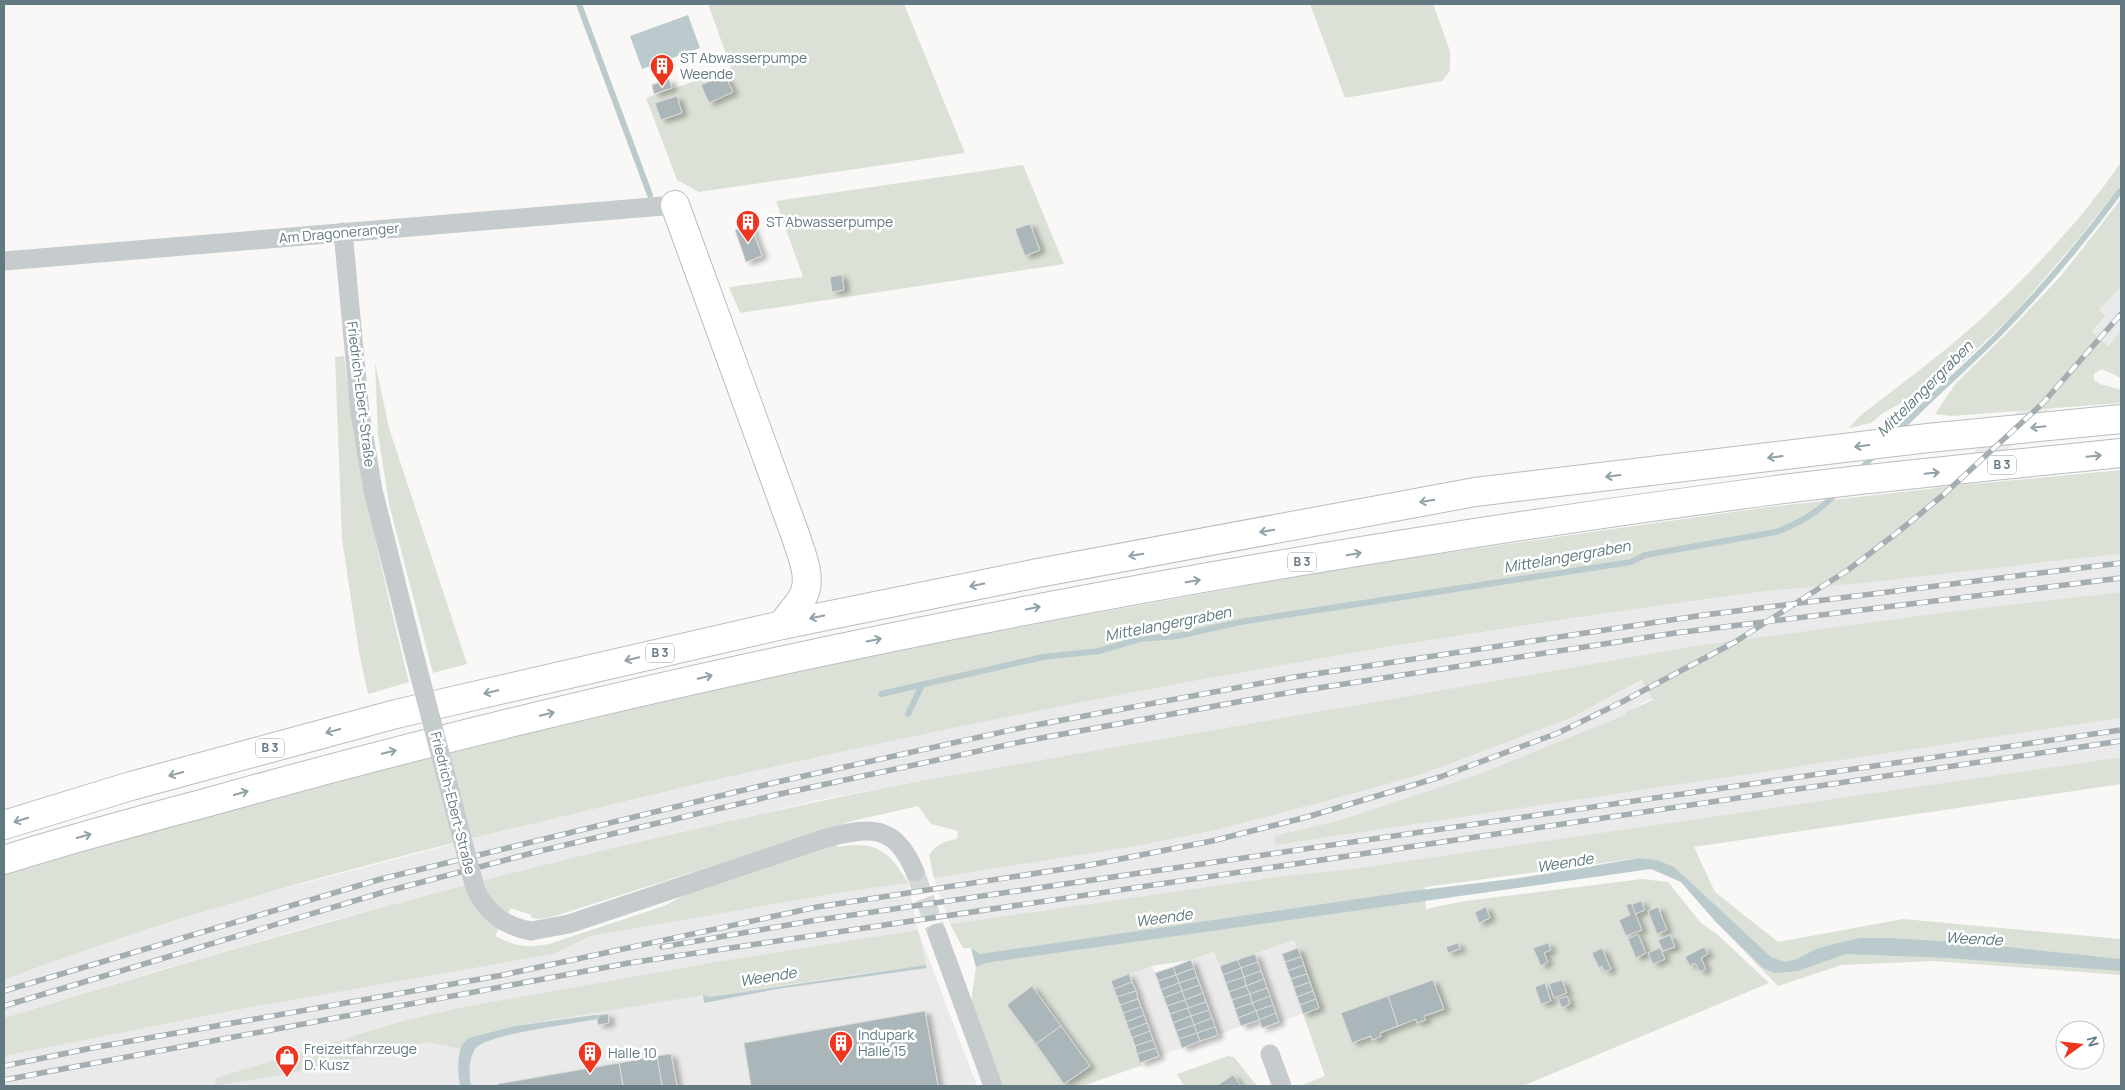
<svg xmlns="http://www.w3.org/2000/svg" width="2125" height="1090" font-family="Manrope,sans-serif">
<defs>
<filter id="shadow"><feDropShadow dx="5.5" dy="3" stdDeviation="2.5" flood-color="#0004"/></filter>
</defs>
<rect width="100%" height="100%" fill="#f9f8f6"/>
<g fill="#e9eae9">
<polygon points="2121,287 2121,330 2078,380 2016,442 1956,496 1854,583 2121,554 2121,592 1939,613 1778,635 1627,711 1625,715 1635,790 2121,718 2121,757 1352,869 1291,875 950,924 934,878 1216,830 1423,774 1571,718 1665,669 1701,645 920,781 824,799 676,833 322,923 150,973 4,1018 4,980 88,948 237,901 537,822 872,744 1051,707 1299,662 1458,636 1642,608 1785,589 1899,517 1942,481 2002,427 2063,366 2106,317 2099,310"/>
<polygon points="908,883 918,930 977,1086 4,1086 4,1056 236,1010 554,954 591,936 844,892"/>
<polygon points="1295,940 1319,1008 1262,1028 1259,1020 1140,1063 1111,981 1152,966 1155,973 1215,952 1220,966"/>
</g>
<g fill="#dbe1d6">
<polygon points="708,4 904,4 965,153 699,192 677,180 646,98 731,68"/>
<polygon points="1310,4 1433,4 1450,51 1450,71 1442,81 1345,98"/>
<path d="M2121,162V184L2118,189L2080,237L2013,315L1956,369L1927,394L1905,401L1883,413L1871,423L1849,428L1861,415C1893,390 1926,366 1957,340C2015,290 2078,226 2121,162Z"/>
<polygon points="1023,165 1064,264 740,313 729,287 803,277 776,201"/>
<polygon points="2121,199 2121,287 2099,310 2106,316 2092,332 2108,346 2121,330 2121,378 2102,369 2094,374 2094,380 2100,384 2121,390 2121,403 1951,416 1935,414 1956,383 2004,336 2061,276"/>
<path d="M344,356C357,466 382,574 409,682L368,694L359,652L342,539L335,357Z"/>
<polygon points="375,362 389,428 467,664 433,673 389,504 378,434"/>
<path d="M2121,470V554C2035,563 1948,573 1862,583C1826,586 1789,588 1753,593C1376,643 1001,711 631,800C420,850 207,902 4,980V875L175,825L426,759L665,701L920,645L1367,564L1761,508L1973,484Z"/>
<path d="M2121,592V718L1275,845V836L1338,821L1477,775L1625,715L1627,711L1653,700L1642,680L1571,718L1423,774L1329,800L1216,830L1141,845L934,878L929,855C936,844 945,841 957,839L958,831L931,824L918,806L852,821L555,916L540,919L532,918L531,915L511,908L495,936C518,947 524,948 549,944L664,906L694,890L835,844L838,847C875,840 890,851 908,883L844,892L591,936L554,954L236,1010L4,1056V1018C305,925 610,841 920,781L1689,647L1939,613Z"/>
<polygon points="2121,757 2121,784 1694,847 1715,892 1778,942 1903,919 2121,939 2121,975 1933,961 1842,965 1778,986 1715,921 1681,882 1657,860 1640,858 1425,887 1426,909 1465,901 1642,879 1668,882 1701,923 1718,935 1769,983 1523,1086 1299,1086 1325,1076 1303,1014 1319,1008 1294,940 1220,966 1214,952 1191,960 1152,966 1111,981 1140,1063 1143,1065 1082,1086 1002,1086 971,1003 976,967 971,948 963,948 950,924 1291,875 1352,869"/>
<polygon points="918,930 926,965 922,966 850,975 710,997 703,995 515,1026 469,1038 464,1041 461,1049 428,1042 308,1070 215,1086 216,1078 403,1021 464,1007 716,962"/>
<polygon points="1228,1056 1234,1057 1257,1086 1184,1086 1177,1074"/>
</g>
<g fill="#bbcbcd">
<polygon points="688,15 700,48 642,69 630,36"/>
<polygon points="1640,858 1657,860 1674,867 1771,957 1785,962 1797,959 1816,949 1838,943 1860,938 1890,938 1969,943 2121,959 2121,971 1949,958 1846,954 1798,971 1774,973 1762,967 1715,921 1681,882 1651,869 985,963 976,967 971,948 980,954 1405,892 1519,878"/>
<polygon points="926,965 927,968 777,989 704,1003 703,995 710,997"/>
<path d="M595,1015H600L597,1019C576,1024 484,1034 475,1049C468,1061 469,1073 471,1086H460C458,1073 455,1046 469,1038L515,1026Z"/>
</g>
<g fill="none" stroke-linecap="round" stroke-linejoin="round">
<g stroke="#bbcbcd" stroke-width="6">
<polyline points="579,4 650,195"/>
<path d="M1896,433C1929,399 1965,368 1998,335C2042,290 2084,240 2121,190"/>
<polyline points="1860,470 1875,454"/>
<path d="M881,694L1043,657L1099,651L1140,639L1178,636L1240,622L1631,562L1645,555L1776,532C1802,522 1819,512 1838,491"/>
<polyline points="908,714 922,685"/>
</g>
</g>
<g fill="#aab6b9" stroke="#dadad8" filter="url(#shadow)">
<polygon points="725,75 733,92 709,103 701,85"/>
<polygon points="669,79 672,88 654,94 652,85"/>
<polygon points="677,96 682,113 661,120 655,103"/>
<polygon points="1030,224 1040,250 1025,256 1015,229"/>
<polygon points="751,225 762,256 746,262 735,230"/>
<polygon points="842,275 844,290 832,292 830,277"/>
<polygon points="1641,901 1645,910 1635,914 1631,905"/>
<polygon points="1631,903 1642,930 1626,936 1619,920 1630,915 1626,905"/>
<polygon points="1486,907 1490,918 1479,923 1475,912"/>
<polygon points="1658,907 1667,930 1657,934 1648,911"/>
<polygon points="1638,934 1646,953 1636,958 1628,939"/>
<polygon points="1670,935 1675,947 1663,951 1658,940"/>
<polygon points="1458,943 1460,949 1448,953 1446,947"/>
<polygon points="1548,943 1551,950 1544,953 1548,962 1541,966 1533,948"/>
<polygon points="1704,947 1708,954 1701,958 1706,969 1700,972 1695,963 1690,966 1685,957"/>
<polygon points="1298,948 1301,957 1285,962 1282,954"/>
<polygon points="1602,948 1611,969 1605,972 1602,966 1599,968 1592,953"/>
<polygon points="1660,948 1665,959 1653,964 1648,953"/>
<polygon points="1255,954 1258,962 1241,968 1237,960"/>
<polygon points="1301,957 1304,965 1288,971 1285,962"/>
<polygon points="1191,960 1194,968 1176,975 1173,967"/>
<polygon points="1237,960 1241,968 1223,975 1220,966"/>
<polygon points="1258,962 1261,971 1244,977 1241,968"/>
<polygon points="1304,965 1307,974 1291,979 1288,971"/>
<polygon points="1173,967 1176,975 1158,981 1155,973"/>
<polygon points="1194,968 1197,977 1179,983 1176,975"/>
<polygon points="1241,968 1244,977 1226,983 1223,975"/>
<polygon points="1261,971 1264,979 1246,986 1244,977"/>
<polygon points="1129,974 1132,982 1114,989 1111,981"/>
<polygon points="1307,974 1310,982 1294,988 1291,979"/>
<polygon points="1176,975 1179,983 1161,990 1158,981"/>
<polygon points="1197,977 1200,985 1182,991 1179,983"/>
<polygon points="1244,977 1246,986 1229,992 1226,983"/>
<polygon points="1264,979 1267,988 1250,994 1246,986"/>
<polygon points="1433,980 1444,1009 1424,1016 1426,1020 1417,1023 1416,1019 1398,1026 1388,996"/>
<polygon points="1562,980 1567,993 1554,998 1549,984"/>
<polygon points="1132,982 1136,991 1117,997 1114,989"/>
<polygon points="1310,982 1313,991 1297,997 1294,988"/>
<polygon points="1179,983 1182,991 1164,998 1161,990"/>
<polygon points="1545,983 1551,1001 1541,1004 1535,987"/>
<polygon points="1200,985 1203,993 1185,1000 1182,991"/>
<polygon points="1032,986 1061,1026 1036,1044 1007,1005"/>
<polygon points="1246,986 1250,994 1232,1000 1229,992"/>
<polygon points="1267,988 1270,996 1252,1003 1250,994"/>
<polygon points="1136,991 1138,999 1120,1005 1117,997"/>
<polygon points="1182,991 1185,1000 1167,1006 1164,998"/>
<polygon points="1313,991 1316,999 1300,1005 1297,997"/>
<polygon points="1203,993 1206,1002 1188,1008 1185,1000"/>
<polygon points="1250,994 1252,1003 1235,1009 1232,1000"/>
<polygon points="1270,996 1273,1005 1256,1011 1252,1003"/>
<polygon points="1388,996 1398,1026 1380,1033 1381,1036 1377,1038 1372,1040 1371,1036 1352,1043 1341,1013"/>
<polygon points="1567,996 1570,1004 1562,1008 1558,999"/>
<polygon points="1138,999 1141,1007 1123,1013 1120,1005"/>
<polygon points="1316,999 1319,1008 1303,1014 1300,1005"/>
<polygon points="1185,1000 1188,1008 1170,1014 1167,1006"/>
<polygon points="1206,1002 1209,1010 1191,1016 1188,1008"/>
<polygon points="1252,1003 1256,1011 1238,1018 1235,1009"/>
<polygon points="1273,1005 1276,1013 1259,1020 1256,1011"/>
<polygon points="1141,1007 1144,1015 1126,1022 1123,1013"/>
<polygon points="1188,1008 1191,1016 1173,1023 1170,1014"/>
<polygon points="1209,1010 1212,1018 1194,1025 1191,1016"/>
<polygon points="925,1011 938,1086 751,1086 744,1043"/>
<polygon points="1256,1011 1259,1020 1241,1026 1238,1018"/>
<polygon points="1276,1013 1279,1022 1262,1028 1259,1020"/>
<polygon points="608,1014 609,1023 598,1025 597,1019 600,1015"/>
<polygon points="1144,1015 1147,1023 1129,1030 1126,1022"/>
<polygon points="1191,1016 1194,1025 1176,1031 1173,1023"/>
<polygon points="1212,1018 1215,1027 1197,1033 1194,1025"/>
<polygon points="1147,1023 1150,1031 1132,1038 1129,1030"/>
<polygon points="1194,1025 1197,1033 1179,1039 1176,1031"/>
<polygon points="1061,1026 1090,1066 1064,1084 1036,1044"/>
<polygon points="1215,1027 1218,1035 1200,1041 1197,1033"/>
<polygon points="1150,1031 1153,1040 1135,1046 1132,1038"/>
<polygon points="1197,1033 1200,1041 1182,1048 1179,1039"/>
<polygon points="1153,1040 1156,1048 1137,1054 1135,1046"/>
<polygon points="1156,1048 1159,1056 1140,1063 1137,1054"/>
<polygon points="671,1054 677,1086 662,1086 657,1056"/>
<polygon points="657,1056 662,1086 623,1086 619,1063"/>
<polygon points="619,1063 623,1086 498,1086 498,1084"/>
<polygon points="1233,1075 1241,1086 1217,1086"/>
</g>
<g fill="none" stroke-linecap="round" stroke-linejoin="round">
<polyline stroke="#d3d8d9" stroke-width="19" stroke-dasharray="19 9" stroke-linecap="butt" points="915,872 937,933"/>
<defs>
<g id="highway">
<path d="M675,205L796,537C802,557 814,580 801,600C795,609 788,616 782,625"/>
<polyline points="4,825 131,786 396,714 782,625 1038,573 1475,492 1928,438 2121,419"/>
<path d="M4,860C76,837 150,818 223,798C732,656 1253,559 1776,490C1891,475 2006,465 2121,453"/>
</g>
</defs>
<use href="#highway" stroke="#b8bdbf" stroke-width="30"/>
<g stroke="#c6cbcd" stroke-width="19">
<polyline points="343,232 360,413 373,490 412,646"/>
<polyline points="4,261 675,205"/>
<path d="M531,931L569,924L826,838C870,827 895,823 915,872"/>
<polyline points="937,933 993,1086"/>
<polyline points="1270,1054 1282,1086"/>
</g>
<use href="#highway" stroke="#fff" stroke-width="28"/>
<defs>
<g id="rail">
<polyline points="662,947 811,921 2121,730"/>
<polyline points="4,991 381,879 777,782 1025,727 1295,677 1704,615 2121,563"/>
<polyline points="4,1006 384,892 540,851 780,794 1025,741 1292,692 1675,633 2121,578"/>
<polyline points="4,1066 92,1048 503,975 817,907 1090,865 1212,841 1307,817 1440,777 1558,733 1622,702 1735,642 1848,570 1898,532 1942,496 2042,404 2121,314"/>
<polyline points="4,1080 629,963 2121,741"/>
</g>
</defs>
<use href="#rail" stroke="#a4adb1" stroke-width="5.5"/>
<use href="#rail" stroke="#fff" stroke-width="4" stroke-dasharray="11" stroke-linecap="butt"/>
<path stroke="#c6cbcd" stroke-width="19" d="M412,646L475,888C486,913 504,926 531,931"/>
</g>
<defs><path id="oneway-shaft" d="M-6 0H5M1.5-3L5.5 0L1.5 3" fill="none" stroke-width="1.6" stroke-linecap="round" stroke-linejoin="round" transform="scale(1.25)"/></defs>
<g stroke="#91a1a8">
<use href="#oneway-shaft" transform="translate(2038 427) rotate(174)"/>
<use href="#oneway-shaft" transform="translate(1862 446) rotate(173)"/>
<use href="#oneway-shaft" transform="translate(2094 456) rotate(-6)"/>
<use href="#oneway-shaft" transform="translate(1775 457) rotate(173)"/>
<use href="#oneway-shaft" transform="translate(1932 473) rotate(-6)"/>
<use href="#oneway-shaft" transform="translate(1613 476) rotate(173)"/>
<use href="#oneway-shaft" transform="translate(1427 501) rotate(170)"/>
<use href="#oneway-shaft" transform="translate(1267 531) rotate(170)"/>
<use href="#oneway-shaft" transform="translate(1354 554) rotate(-10)"/>
<use href="#oneway-shaft" transform="translate(1136 555) rotate(170)"/>
<use href="#oneway-shaft" transform="translate(1193 581) rotate(-10)"/>
<use href="#oneway-shaft" transform="translate(977 585) rotate(169)"/>
<use href="#oneway-shaft" transform="translate(1033 608) rotate(-11)"/>
<use href="#oneway-shaft" transform="translate(817 617) rotate(168)"/>
<use href="#oneway-shaft" transform="translate(874 640) rotate(-11)"/>
<use href="#oneway-shaft" transform="translate(632 659) rotate(167)"/>
<use href="#oneway-shaft" transform="translate(705 677) rotate(-13)"/>
<use href="#oneway-shaft" transform="translate(491 692) rotate(166)"/>
<use href="#oneway-shaft" transform="translate(547 714) rotate(-13)"/>
<use href="#oneway-shaft" transform="translate(333 731) rotate(165)"/>
<use href="#oneway-shaft" transform="translate(389 752) rotate(-14)"/>
<use href="#oneway-shaft" transform="translate(176 774) rotate(165)"/>
<use href="#oneway-shaft" transform="translate(241 793) rotate(-16)"/>
<use href="#oneway-shaft" transform="translate(21 820) rotate(163)"/>
<use href="#oneway-shaft" transform="translate(84 836) rotate(-16)"/>
</g>
<defs>
<symbol id="building-pin" viewBox="-11 -11 22 30"><path d="M0 17L-7.5 6A9.5 9.5 0 1 1 7.5 6Z" fill="#ee3520" stroke="#fff"/><path d="M-4-6H4V6H1V3H-1V6H-4ZM-2.5-4.3h1.7v1.8h-1.7ZM.8-4.3h1.7v1.8H.8ZM-2.5-1h1.7V.8h-1.7ZM.8-1h1.7V.8H.8Z" fill="#fff"/></symbol>
<symbol id="shop-pin" viewBox="-11 -11 22 30"><path d="M0 17L-7.5 6A9.5 9.5 0 1 1 7.5 6Z" fill="#ee3520" stroke="#fff"/><path d="M-5-2.5h2.3a2.7 3.5 0 0 1 5.4 0H5L5.5 6h-11ZM-1.5-2.5h3a1.5 2.3 0 0 0-3 0Z" fill="#fff"/></symbol>
</defs>
<g fill-rule="evenodd">
<use href="#building-pin" x="648" y="52" width="28" height="38"/>
<use href="#building-pin" x="734" y="208" width="28" height="38"/>
<use href="#building-pin" x="827" y="1029" width="28" height="38"/>
<use href="#building-pin" x="576" y="1039" width="28" height="38"/>
<use href="#shop-pin" x="273" y="1043" width="28" height="38"/>
</g>
<g text-anchor="middle" stroke-width="5" stroke-linejoin="round" paint-order="stroke">
<g fill="#fff" stroke="#91a1a8" stroke-width="1">
<rect x="1988" y="455.5" width="28" height="19" rx="4"/>
<rect x="1288" y="552.5" width="28" height="19" rx="4"/>
<rect x="646" y="643.5" width="28" height="19" rx="4"/>
<rect x="256" y="738.5" width="28" height="19" rx="4"/>
</g>
<g font-size="12" font-weight="bold" fill="#627982">
<text x="2002" y="469">B 3</text>
<text x="1302" y="566">B 3</text>
<text x="660" y="657">B 3</text>
<text x="270" y="752">B 3</text>
</g>
<g font-size="14" fill="#627982" stroke="#fff" text-anchor="start">
<text x="680" y="63">ST Abwasserpumpe<tspan x="680" dy="16">Weende</tspan></text>
<text x="766" y="227">ST Abwasserpumpe</text>
<text x="858" y="1040">Indupark<tspan x="858" dy="16">Halle 15</tspan></text>
<text x="304" y="1054">Freizeitfahrzeuge<tspan x="304" dy="16">D. Kusz</tspan></text>
<text x="608" y="1058">Halle 10</text>
</g>
<g font-size="14" fill="#627982" stroke="#fff">
<text transform="translate(339 233) rotate(-5)" y="5">Am Dragoneranger</text>
<text transform="translate(361 394) rotate(83)" y="5">Friedrich-Ebert-Straße</text>
<text transform="translate(453 803) rotate(76)" y="5">Friedrich-Ebert-Straße</text>
</g>
<g font-size="15" font-style="italic" fill="#5d787c" stroke="#fff">
<text transform="translate(1925 389) rotate(-45)" y="5">Mittelangergraben</text>
<text transform="translate(1567 557) rotate(-10)" y="5">Mittelangergraben</text>
<text transform="translate(1168 624) rotate(-11)" y="5">Mittelangergraben</text>
<text transform="translate(1565 863) rotate(-9)" y="5">Weende</text>
<text transform="translate(1164 918) rotate(-8)" y="5">Weende</text>
<text transform="translate(1974 939) rotate(3)" y="5">Weende</text>
<text transform="translate(768 977) rotate(-9)" y="5">Weende</text>
</g>
</g>
<rect width="2125" height="1090" fill="none" stroke="#627982" stroke-width="10"/>
<g transform="translate(2080 1045) rotate(75)"><circle r="24" fill="#ffffff" stroke="#c0c9cd"/>
<path d="M0-4L9 19L0 12L-9 19Z" fill="#ee3520"/>
<text y="-8" font-size="14" font-weight="bold" text-anchor="middle" fill="#627982">N</text>
</g>
</svg>
